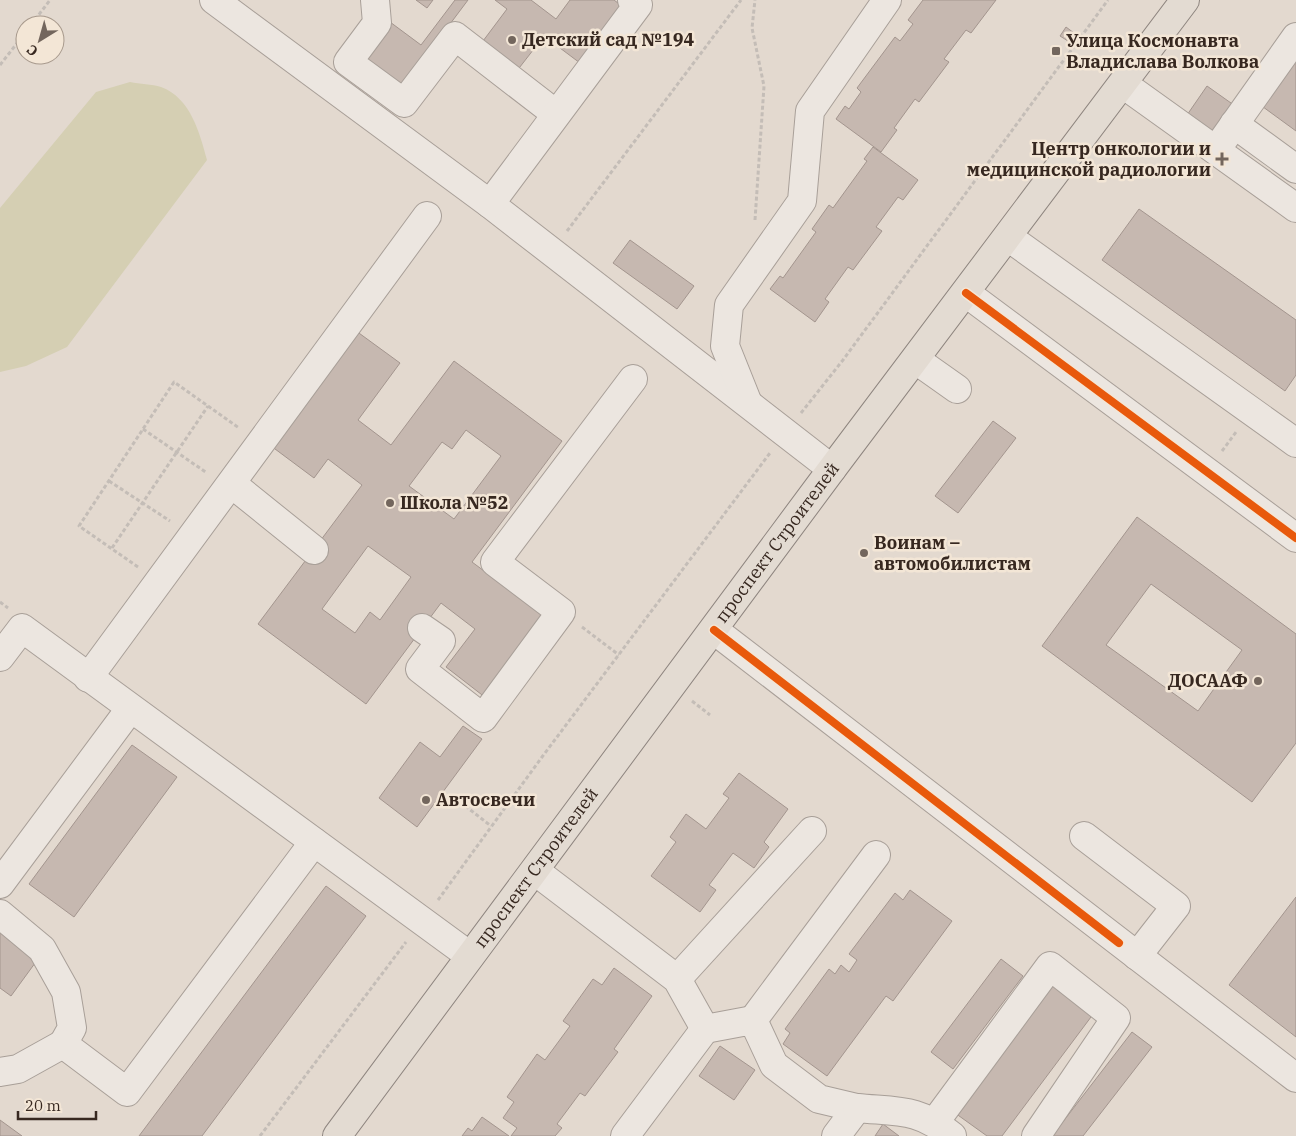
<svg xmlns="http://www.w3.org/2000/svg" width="1296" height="1136" font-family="'IBM Plex Serif',serif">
<rect width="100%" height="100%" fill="#e3d9cf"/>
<path fill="#d5cfb3" d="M130,82C140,84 152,84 161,87C191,98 200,134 207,160L67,347L26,366L0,372V208L96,92Z"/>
<g fill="#c6b8b0" stroke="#a3958e" fill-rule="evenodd">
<polygon points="416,0 433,0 427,8"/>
<polygon points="455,0 468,0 429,52 405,90 362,58 390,22 421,45"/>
<polygon points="495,0 531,0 556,19 570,0 614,0 627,10 584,66 544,36 516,72 480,45 507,9"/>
<polygon points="923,0 996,0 971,33 966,30 944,59 949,62 919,102 915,99 894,128 897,130 881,152 836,119 845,106 849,109 861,92 857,88 895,37 900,41 913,24 908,20"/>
<polygon points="1066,27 1074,33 1068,41 1060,36"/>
<polygon points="1296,54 1296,131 1259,104"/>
<polygon points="1207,86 1238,108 1217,137 1187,115"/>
<polygon points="873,147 918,180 903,200 898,197 876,227 882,231 853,270 848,267 825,299 829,302 815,322 770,289 780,276 783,278 816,232 812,229 829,205 833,208 867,161 864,159"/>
<polygon points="1139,209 1296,320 1296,375 1285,391 1102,260"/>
<polygon points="630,240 694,286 677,309 613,263"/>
<path d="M352,328L400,363L358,420L391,445L454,361L562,441L472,562L546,617L486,698L446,667L475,629L441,603L366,704L258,624L362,485L328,459L314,478L267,443ZM466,430L501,456L454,519L409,486L442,442L452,449ZM368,546L411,577L380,620L370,612L355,633L322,609Z"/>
<polygon points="993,421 1016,438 958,513 935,496"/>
<path d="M1137,517L1296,634V743L1252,802L1042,646ZM1151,584L1242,650L1198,711L1106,645Z"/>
<polygon points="463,726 482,739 417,827 379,798 420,742 440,757"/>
<polygon points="132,745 177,777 74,917 29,884"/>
<polygon points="739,773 788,809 764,842 769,847 754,868 733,853 709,885 716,890 700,912 651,876 676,842 670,837 686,814 706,829 729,798 723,794"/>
<polygon points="326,886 366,916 202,1136 139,1136"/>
<polygon points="910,890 952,921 893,1001 886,996 827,1076 783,1044 790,1033 785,1029 829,969 835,974 841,965 849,972 857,960 849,954 895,893 903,900"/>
<polygon points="1296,897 1296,1037 1229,985"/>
<polygon points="0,931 38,959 11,996 0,988"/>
<polygon points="1001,959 1023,976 953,1069 931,1052"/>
<polygon points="614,968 652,996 614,1049 618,1052 585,1096 580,1093 557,1124 562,1128 555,1136 511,1136 517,1128 503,1118 514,1102 507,1097 537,1054 545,1060 570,1026 563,1021 593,979 602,985"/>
<polygon points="1052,982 1094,1013 1002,1136 987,1136 955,1113"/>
<polygon points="1132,1032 1152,1047 1083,1136 1052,1136"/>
<polygon points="720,1046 755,1070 734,1100 699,1076"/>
<polygon points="482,1117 509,1136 462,1136 468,1128 472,1131"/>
<polygon points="0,1120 22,1136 0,1136"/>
<polygon points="883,1124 899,1136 875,1136"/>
</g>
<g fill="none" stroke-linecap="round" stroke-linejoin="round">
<defs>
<g id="minor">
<polyline points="214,0 490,204 832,469"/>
<polyline points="375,0 377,23 348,62 404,103 455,36 556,114"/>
<polyline points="1123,84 1296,208"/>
<polyline points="1234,124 1296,169"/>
<polyline points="1216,150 1296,37"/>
<polyline points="490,204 638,5 632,0"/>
<polyline points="1008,237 1296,443"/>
<polyline points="966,293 1296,538"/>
<polyline points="916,360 957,389"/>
<polyline points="747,401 725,346 729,305 802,201 810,111 887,0"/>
<polyline points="232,484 314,550"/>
<polyline points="422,628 441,641 420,669 483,718 561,612 495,562 633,379"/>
<polyline points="714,630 1296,1078"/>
<polyline points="0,657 22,628 470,956"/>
<polyline points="88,678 427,216"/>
<polyline points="1084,836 1176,906 1137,956"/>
<polyline points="535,871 677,979 705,1029 753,1020 774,1065 819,1099 857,1108 836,1136"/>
<polyline points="0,884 130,709"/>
<polyline points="0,914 42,949 66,992 72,1028 63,1044 127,1092 314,842"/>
<polyline points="677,979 812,831"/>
<polyline points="753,1020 876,855"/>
<polyline points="0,1072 18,1069 63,1044"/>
<path d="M857,1108C898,1112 919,1108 952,1136"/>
<polyline points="935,1122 1050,966 1116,1018 1036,1136"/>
<polyline points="625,1136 705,1029"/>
</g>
<g id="major">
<path id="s1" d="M337,1136L832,469L1185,0"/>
</g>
</defs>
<use href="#minor" stroke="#a89f98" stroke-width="30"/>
<use href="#major" stroke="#8e857f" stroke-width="30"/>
<g stroke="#c4bdb7" stroke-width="3" stroke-dasharray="4 2.5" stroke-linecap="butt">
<polyline points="31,25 50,0"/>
<polyline points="0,65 25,33"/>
<polyline points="755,220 764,86 752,28 755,0"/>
<polyline points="567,231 741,0"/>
<polyline points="801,413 843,360 1108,0"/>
<polyline points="143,429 207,473"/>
<polyline points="1222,451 1236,432"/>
<polyline points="109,481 170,521"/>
<polyline points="112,548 208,406"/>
<polyline points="138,567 79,526 174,382 239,428"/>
<polyline points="0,602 8,608"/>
<polyline points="582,627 619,655"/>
<polyline points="692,701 710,715"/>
<polyline points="455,798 491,826"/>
<polyline points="438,900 542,757 770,453"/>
<polyline points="260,1136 406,942"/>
</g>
<use href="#minor" stroke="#ece6e0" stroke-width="28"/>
<use href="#major" stroke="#e3dbd2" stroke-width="28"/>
<defs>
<g id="cycleway">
<polyline points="966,293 1296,538"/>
<polyline points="714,630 1119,943"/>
</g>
</defs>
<use href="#cycleway" stroke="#f3e6d6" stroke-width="11"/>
<use href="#cycleway" stroke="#e8590c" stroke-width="8"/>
</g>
<g fill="#73665d" stroke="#f3e6d6" stroke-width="2">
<circle cx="512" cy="40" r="5"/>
<rect x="1051" y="46" width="10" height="10" rx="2.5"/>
<path d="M1219.5 151.5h5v5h5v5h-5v5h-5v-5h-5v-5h5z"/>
<circle cx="390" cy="503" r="5"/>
<circle cx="864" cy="553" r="5"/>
<circle cx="1258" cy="681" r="5"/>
<circle cx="426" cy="800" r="5"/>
</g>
<g text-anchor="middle" stroke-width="5" stroke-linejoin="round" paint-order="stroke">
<g font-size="18" font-weight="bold" fill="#372820" stroke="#f3e6d6" text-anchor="start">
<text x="522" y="46">Детский сад №194</text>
<text x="1066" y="47">Улица Космонавта<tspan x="1066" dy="21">Владислава Волкова</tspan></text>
<text x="1211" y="155" text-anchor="end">Центр онкологии и<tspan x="1211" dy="21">медицинской радиологии</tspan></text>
<text x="400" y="509">Школа №52</text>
<text x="874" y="549">Воинам –<tspan x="874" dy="21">автомобилистам</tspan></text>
<text x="1248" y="687" text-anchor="end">ДОСААФ</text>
<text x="436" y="806">Автосвечи</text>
</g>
<g font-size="18" fill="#372820" stroke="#f3e6d6">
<text dy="6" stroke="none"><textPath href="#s1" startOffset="739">проспект Строителей</textPath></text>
<text dy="6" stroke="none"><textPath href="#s1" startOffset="334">проспект Строителей</textPath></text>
</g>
</g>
<g transform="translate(40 40) rotate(217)"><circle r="24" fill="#f3e6d6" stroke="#a89a8d"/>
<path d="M0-4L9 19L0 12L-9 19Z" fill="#73665d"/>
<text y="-8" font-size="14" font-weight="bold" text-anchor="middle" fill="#372820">С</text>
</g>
<path d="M18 1111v8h78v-8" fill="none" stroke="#372820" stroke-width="2.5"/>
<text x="25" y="1111" font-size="15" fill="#372820" stroke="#f3e6d6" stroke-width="4" paint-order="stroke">20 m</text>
</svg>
